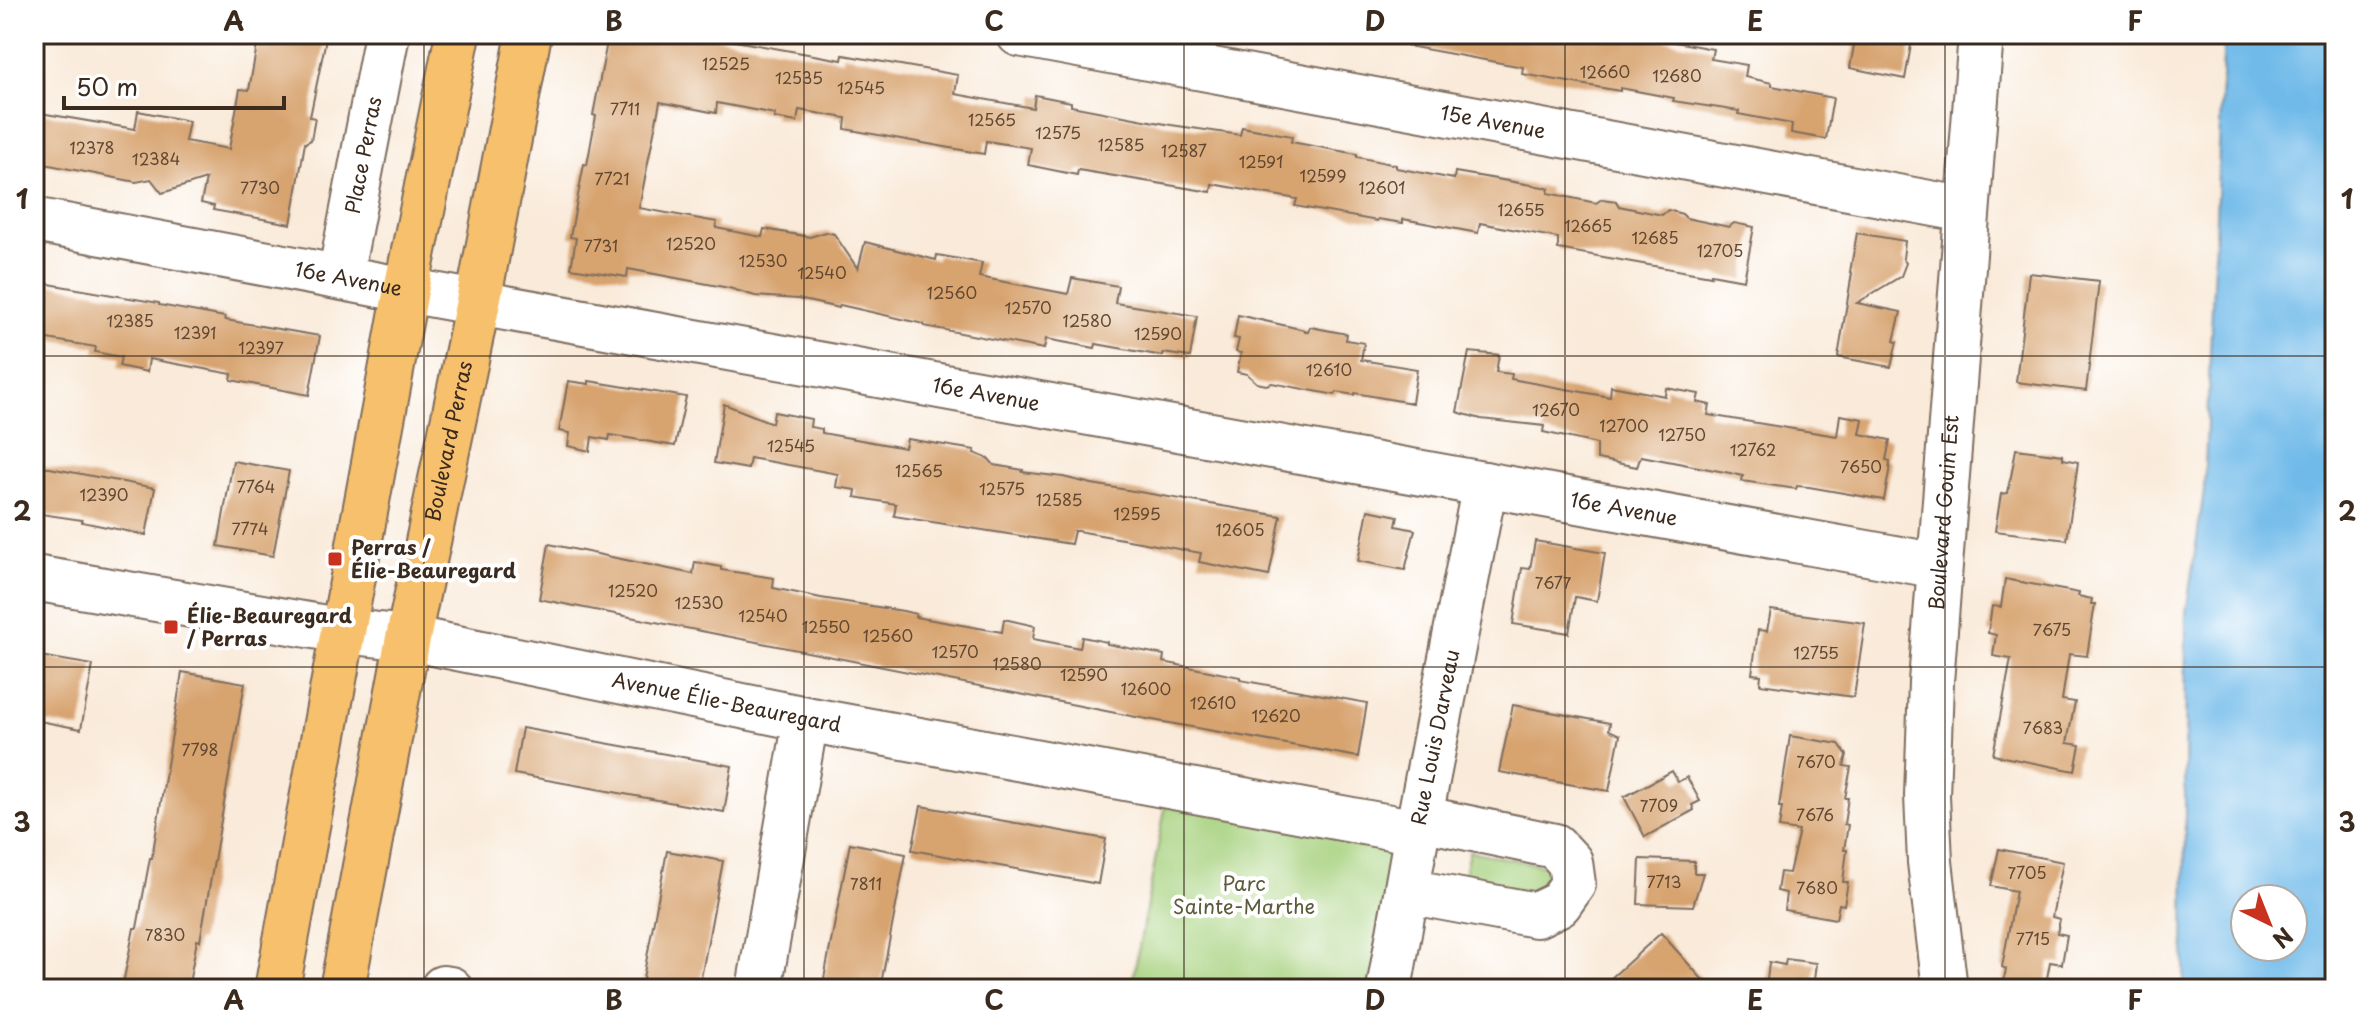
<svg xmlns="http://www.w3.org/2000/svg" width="2369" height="1023" font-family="'Playpen Sans',sans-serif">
<rect width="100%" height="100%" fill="#fff"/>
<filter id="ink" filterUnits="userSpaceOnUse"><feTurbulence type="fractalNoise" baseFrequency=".0125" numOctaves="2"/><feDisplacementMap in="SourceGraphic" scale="16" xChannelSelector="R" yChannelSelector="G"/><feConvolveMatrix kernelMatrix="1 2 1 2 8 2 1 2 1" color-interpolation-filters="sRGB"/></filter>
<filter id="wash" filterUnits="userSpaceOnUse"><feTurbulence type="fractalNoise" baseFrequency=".006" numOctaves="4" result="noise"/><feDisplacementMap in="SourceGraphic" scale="32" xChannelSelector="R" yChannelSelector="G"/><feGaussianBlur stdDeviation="1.8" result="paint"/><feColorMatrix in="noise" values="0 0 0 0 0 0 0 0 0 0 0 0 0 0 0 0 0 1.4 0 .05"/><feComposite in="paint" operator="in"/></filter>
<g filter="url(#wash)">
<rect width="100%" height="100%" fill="#f9ead9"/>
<g fill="#a5d07b" stroke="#707d4c" stroke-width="2">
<polygon points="1169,787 1417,832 1389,989 1131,989"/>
<polygon points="1469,851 1551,867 1545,896 1463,880"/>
</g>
<path fill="#70bae9" stroke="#567284" stroke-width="2" fill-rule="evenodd" d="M2224,34H2335V989H2184L2186,613L2204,491ZM2245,899H2293V947H2245Z"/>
<g id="blocks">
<g fill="#d7a36e">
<polygon points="259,34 327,34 310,117 315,118 311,140 305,143 291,224 213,210 214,206 201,203 206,179 162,193 151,179 136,182 34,162 34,112 135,129 138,111 189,121 185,141 229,149 240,89 249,90"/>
<polygon points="615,34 695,34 842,60 843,55 958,75 955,94 1033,108 1035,95 1071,102 1071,106 1171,125 1240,135 1242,127 1292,136 1291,142 1357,154 1357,157 1396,165 1396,168 1454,179 1455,172 1549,188 1548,193 1596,203 1602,199 1616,201 1619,206 1662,215 1668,210 1682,214 1686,218 1729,227 1734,223 1754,227 1744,280 1711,274 1711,276 1688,272 1558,249 1558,238 1480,223 1478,233 1403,219 1403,223 1378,219 1377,221 1295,206 1297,199 1212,184 1211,192 1078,170 1077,175 1028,165 1031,148 986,141 984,154 845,129 846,118 799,110 797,122 774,118 775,114 717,103 716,113 660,102 639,208 717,222 716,228 762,237 764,229 810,237 826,232 834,234 858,269 865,242 936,260 937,255 982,263 979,277 1068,294 1072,278 1118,286 1115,303 1197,316 1190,357 1163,353 1163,356 1096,344 1095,348 1046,339 1044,349 924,326 924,324 840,305 839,308 798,299 755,296 729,288 628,269 627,277 571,268 576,238 570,237 584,164 587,165 596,116 593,115 607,42 614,43"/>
<polygon points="1409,34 1633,34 1713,49 1711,59 1747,65 1745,77 1772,83 1772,86 1833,98 1826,139 1791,133 1792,124 1738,114 1739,111 1673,101 1674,98 1620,88 1620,91 1522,74 1523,67 1408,46"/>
<polygon points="1856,34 1913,34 1905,79 1850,68"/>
<polygon points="1857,233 1905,241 1903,259 1906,263 1901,276 1857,303 1901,312 1894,341 1897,342 1891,367 1838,357 1852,273 1850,272"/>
<polygon points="2029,273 2099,281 2086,391 2016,382"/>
<polygon points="43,283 159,303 159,305 225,317 225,320 320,336 309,395 231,380 232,374 149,359 147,372 119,366 121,357 95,352 96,347 35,337"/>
<polygon points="1238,315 1305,330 1305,332 1308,332 1310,327 1347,334 1346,340 1364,343 1361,360 1417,369 1412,403 1355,393 1354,395 1337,392 1335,395 1272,383 1266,385 1257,383 1247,374 1237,372 1241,353 1236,352 1239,339 1234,338"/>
<polygon points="1469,352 1499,355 1496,372 1512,374 1511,379 1610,397 1611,386 1665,396 1666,388 1699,394 1697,402 1710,405 1708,415 1837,436 1840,415 1863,419 1860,434 1890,440 1886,460 1890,461 1889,472 1884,500 1809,487 1797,486 1796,489 1742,481 1743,476 1730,473 1641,456 1637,467 1597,459 1597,444 1543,432 1544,426 1481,419 1457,412"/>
<polygon points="568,381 589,384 589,381 686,397 675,446 610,435 609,440 592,437 590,451 568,446 570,433 559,431"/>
<polygon points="724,404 772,423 774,412 811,419 810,427 822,429 822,433 905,448 907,439 975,450 974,453 989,459 994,465 1023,470 1022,472 1063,477 1092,484 1281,516 1269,576 1199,562 1201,553 1078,531 1074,531 1071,544 894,516 896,504 855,497 856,490 836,487 838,474 750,458 748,469 714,463"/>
<polygon points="2016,449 2063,455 2063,459 2078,462 2067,540 1995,531 2001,494 2008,493"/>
<polygon points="233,461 289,471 273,556 218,546"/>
<polygon points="34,465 155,488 146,535 82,522 82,520 34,513"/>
<polygon points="1368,510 1398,516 1396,526 1415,530 1405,570 1358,561"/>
<polygon points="1535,541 1605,553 1597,601 1575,597 1569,633 1513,624 1522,568 1530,569"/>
<polygon points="549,544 693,574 695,562 721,567 721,570 774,578 773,588 821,598 903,611 916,614 915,617 1002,632 1004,619 1035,626 1033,639 1080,648 1082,637 1107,642 1107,644 1164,655 1163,662 1240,677 1240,680 1367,703 1358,757 1136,717 539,599"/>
<polygon points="2005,579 2079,593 2078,596 2092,599 2091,604 2095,604 2087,656 2069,654 2062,700 2075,702 2067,743 2080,745 2075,771 1993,755 2011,659 1993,656 1996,635 1988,633 1992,606 2001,607"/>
<polygon points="1771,610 1865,623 1854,697 1760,684 1761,675 1752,674 1758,630 1767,631"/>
<polygon points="34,655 93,665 81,729 34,720"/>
<polygon points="182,672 245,683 200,941 197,940 188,989 122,989 134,928 137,928 150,858 152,858"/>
<polygon points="1513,705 1610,723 1609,730 1620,735 1609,791 1499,772"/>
<polygon points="522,728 732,766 724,812 514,774"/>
<polygon points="1790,736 1839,744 1847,755 1844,766 1851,767 1845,798 1848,798 1844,824 1848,825 1844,850 1847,850 1843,882 1848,882 1844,905 1839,904 1836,919 1784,910 1786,893 1777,891 1780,872 1789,873 1799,831 1779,828 1782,807 1779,807"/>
<polygon points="1672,771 1678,782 1687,777 1700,801 1692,805 1694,810 1645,837 1624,797"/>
<polygon points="921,806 1106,839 1098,884 912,850"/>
<polygon points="850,843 906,854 880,989 822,989"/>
<polygon points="1999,849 2063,862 2052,917 2060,919 2057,933 2067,935 2062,964 2050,962 2045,989 2027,989 2003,984 2006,969 2002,967 2016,891 1991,886"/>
<polygon points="667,851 723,861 699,989 641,989"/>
<polygon points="1640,859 1694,861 1694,873 1703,873 1693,906 1638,904"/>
<polygon points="1661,933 1711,989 1599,989"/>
<polygon points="1786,959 1816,963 1813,989 1766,989 1769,962 1785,965"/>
</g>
</g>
</g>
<g filter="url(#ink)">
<use href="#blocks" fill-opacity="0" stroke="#7e6d5f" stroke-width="2"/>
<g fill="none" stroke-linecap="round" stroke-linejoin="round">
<defs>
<g id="minor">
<path id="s1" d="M1019,34L1967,210"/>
<path id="s2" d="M34,220L406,290L1939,566"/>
<path id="s3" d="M340,277L387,34"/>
<path id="s4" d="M34,578L343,631L408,638L806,719L1417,832"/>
<polyline points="1407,891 1536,915 1559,904 1573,884 1570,862 1555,846 1420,818"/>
<polyline points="443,988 450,989"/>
<polyline points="759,989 806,719"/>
<path id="s5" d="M1389,989L1417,832L1485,484"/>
<path id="s6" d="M1945,989L1930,862L1927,796L1931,682L1981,34"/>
</g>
<g id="major">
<polyline points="277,989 406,290 458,34"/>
<path id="s7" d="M342,989L408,638L478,302L529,34"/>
</g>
</defs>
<use href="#minor" stroke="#7e6d5f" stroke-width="48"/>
<use href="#major" stroke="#7e6d5f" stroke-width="48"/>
<use href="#minor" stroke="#fff" stroke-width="44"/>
<use href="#major" stroke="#f7c06c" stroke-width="44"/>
</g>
</g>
<path fill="none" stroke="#3b2a1e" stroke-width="2" stroke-opacity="0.55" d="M424,34V989M804,34V989M1184,34V989M1565,34V989M1945,34V989M34,356H2335M34,667H2335"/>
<g fill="#c8321e" stroke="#fff" stroke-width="3">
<rect x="327" y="551" width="16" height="16" rx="4"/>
<rect x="163" y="619" width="16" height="16" rx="4"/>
</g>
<g text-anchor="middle" stroke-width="8" stroke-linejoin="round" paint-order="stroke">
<g font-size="16" fill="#624832">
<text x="726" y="70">12525</text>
<text x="1605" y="78">12660</text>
<text x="1677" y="82">12680</text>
<text x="799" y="84">12535</text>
<text x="861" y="94">12545</text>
<text x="625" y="115">7711</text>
<text x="992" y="126">12565</text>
<text x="1058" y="139">12575</text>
<text x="1121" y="151">12585</text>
<text x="92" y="154">12378</text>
<text x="1184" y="157">12587</text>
<text x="156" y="165">12384</text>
<text x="1261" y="168">12591</text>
<text x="1323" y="182">12599</text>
<text x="612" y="185">7721</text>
<text x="260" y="194">7730</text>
<text x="1382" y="194">12601</text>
<text x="1521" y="216">12655</text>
<text x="1588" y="232">12665</text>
<text x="1655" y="244">12685</text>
<text x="691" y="250">12520</text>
<text x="601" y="252">7731</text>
<text x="1720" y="257">12705</text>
<text x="763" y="267">12530</text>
<text x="822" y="279">12540</text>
<text x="952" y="299">12560</text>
<text x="1028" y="314">12570</text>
<text x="130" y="327">12385</text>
<text x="1087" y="327">12580</text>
<text x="195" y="339">12391</text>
<text x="1158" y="340">12590</text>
<text x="261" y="354">12397</text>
<text x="1329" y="376">12610</text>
<text x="1556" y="416">12670</text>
<text x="1624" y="432">12700</text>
<text x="1682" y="441">12750</text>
<text x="791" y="452">12545</text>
<text x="1753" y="456">12762</text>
<text x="1861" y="473">7650</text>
<text x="919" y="477">12565</text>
<text x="256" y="493">7764</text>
<text x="1002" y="495">12575</text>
<text x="104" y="501">12390</text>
<text x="1059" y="506">12585</text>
<text x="1137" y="520">12595</text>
<text x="250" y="535">7774</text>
<text x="1240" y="536">12605</text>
<text x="1553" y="589">7677</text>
<text x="633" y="597">12520</text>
<text x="699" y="609">12530</text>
<text x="763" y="622">12540</text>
<text x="826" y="633">12550</text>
<text x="2052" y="636">7675</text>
<text x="888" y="642">12560</text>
<text x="955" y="658">12570</text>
<text x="1816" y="659">12755</text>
<text x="1017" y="670">12580</text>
<text x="1084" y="681">12590</text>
<text x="1146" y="695">12600</text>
<text x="1213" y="709">12610</text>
<text x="1276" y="722">12620</text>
<text x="2043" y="734">7683</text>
<text x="200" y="756">7798</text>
<text x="1816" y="768">7670</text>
<text x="1659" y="812">7709</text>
<text x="1815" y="821">7676</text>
<text x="2027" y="879">7705</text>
<text x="1664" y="888">7713</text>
<text x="866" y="890">7811</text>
<text x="1817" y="894">7680</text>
<text x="165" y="941">7830</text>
<text x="2033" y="945">7715</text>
</g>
<g font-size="20" fill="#3b2a1e" stroke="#fff">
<text dy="7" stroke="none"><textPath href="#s1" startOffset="482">15e Avenue</textPath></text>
<text dy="7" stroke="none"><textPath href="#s3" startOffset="124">Place Perras</textPath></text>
<text dy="7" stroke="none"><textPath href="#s2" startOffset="320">16e Avenue</textPath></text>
<text dy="7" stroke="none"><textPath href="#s2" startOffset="968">16e Avenue</textPath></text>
<text dy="7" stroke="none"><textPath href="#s7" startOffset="558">Boulevard Perras</textPath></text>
<text dy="7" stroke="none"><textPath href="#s2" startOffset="1616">16e Avenue</textPath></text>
<text dy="7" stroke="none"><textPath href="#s6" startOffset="478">Boulevard Gouin Est</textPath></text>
<text dy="7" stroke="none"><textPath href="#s4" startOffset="704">Avenue Élie-Beauregard</textPath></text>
<text dy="7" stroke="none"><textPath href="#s5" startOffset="256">Rue Louis Darveau</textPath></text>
</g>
<g font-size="20" font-weight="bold" fill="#3b2a1e" stroke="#fff" text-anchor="start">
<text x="351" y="555">Perras /<tspan x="351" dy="23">Élie-Beauregard</tspan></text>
<text x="187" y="623">Élie-Beauregard<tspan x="187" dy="23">/ Perras</tspan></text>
</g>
<g font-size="20" fill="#5b5c3a" stroke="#fff">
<text x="1244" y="891">Parc<tspan x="1244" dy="23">Sainte-Marthe</tspan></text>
</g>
</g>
<rect width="2369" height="1023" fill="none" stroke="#fff" stroke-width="88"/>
<g transform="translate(2269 923) rotate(137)"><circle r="38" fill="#ffffff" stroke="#b1aaa5" stroke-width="2"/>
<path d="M0-6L14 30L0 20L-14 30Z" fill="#c8321e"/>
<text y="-12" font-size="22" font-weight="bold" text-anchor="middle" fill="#3b2a1e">N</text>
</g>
<path d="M64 96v12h220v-12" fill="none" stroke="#3b2a1e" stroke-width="4"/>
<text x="76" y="96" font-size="24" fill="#3b2a1e" stroke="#ffffff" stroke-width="6" paint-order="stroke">50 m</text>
<rect x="44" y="44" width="2281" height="935" fill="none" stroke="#3b2a1e" stroke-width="3"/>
<g font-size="26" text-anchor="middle" font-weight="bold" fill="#3b2a1e">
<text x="234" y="31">A</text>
<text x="614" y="31">B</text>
<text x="994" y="31">C</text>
<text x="1375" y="31">D</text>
<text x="1755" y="31">E</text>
<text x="2135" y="31">F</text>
<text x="22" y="209">1</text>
<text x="2347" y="209">1</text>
<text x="22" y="521">2</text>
<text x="2347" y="521">2</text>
<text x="22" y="832">3</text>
<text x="2347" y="832">3</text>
<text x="234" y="1010">A</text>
<text x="614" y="1010">B</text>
<text x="994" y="1010">C</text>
<text x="1375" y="1010">D</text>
<text x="1755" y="1010">E</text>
<text x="2135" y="1010">F</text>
</g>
</svg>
